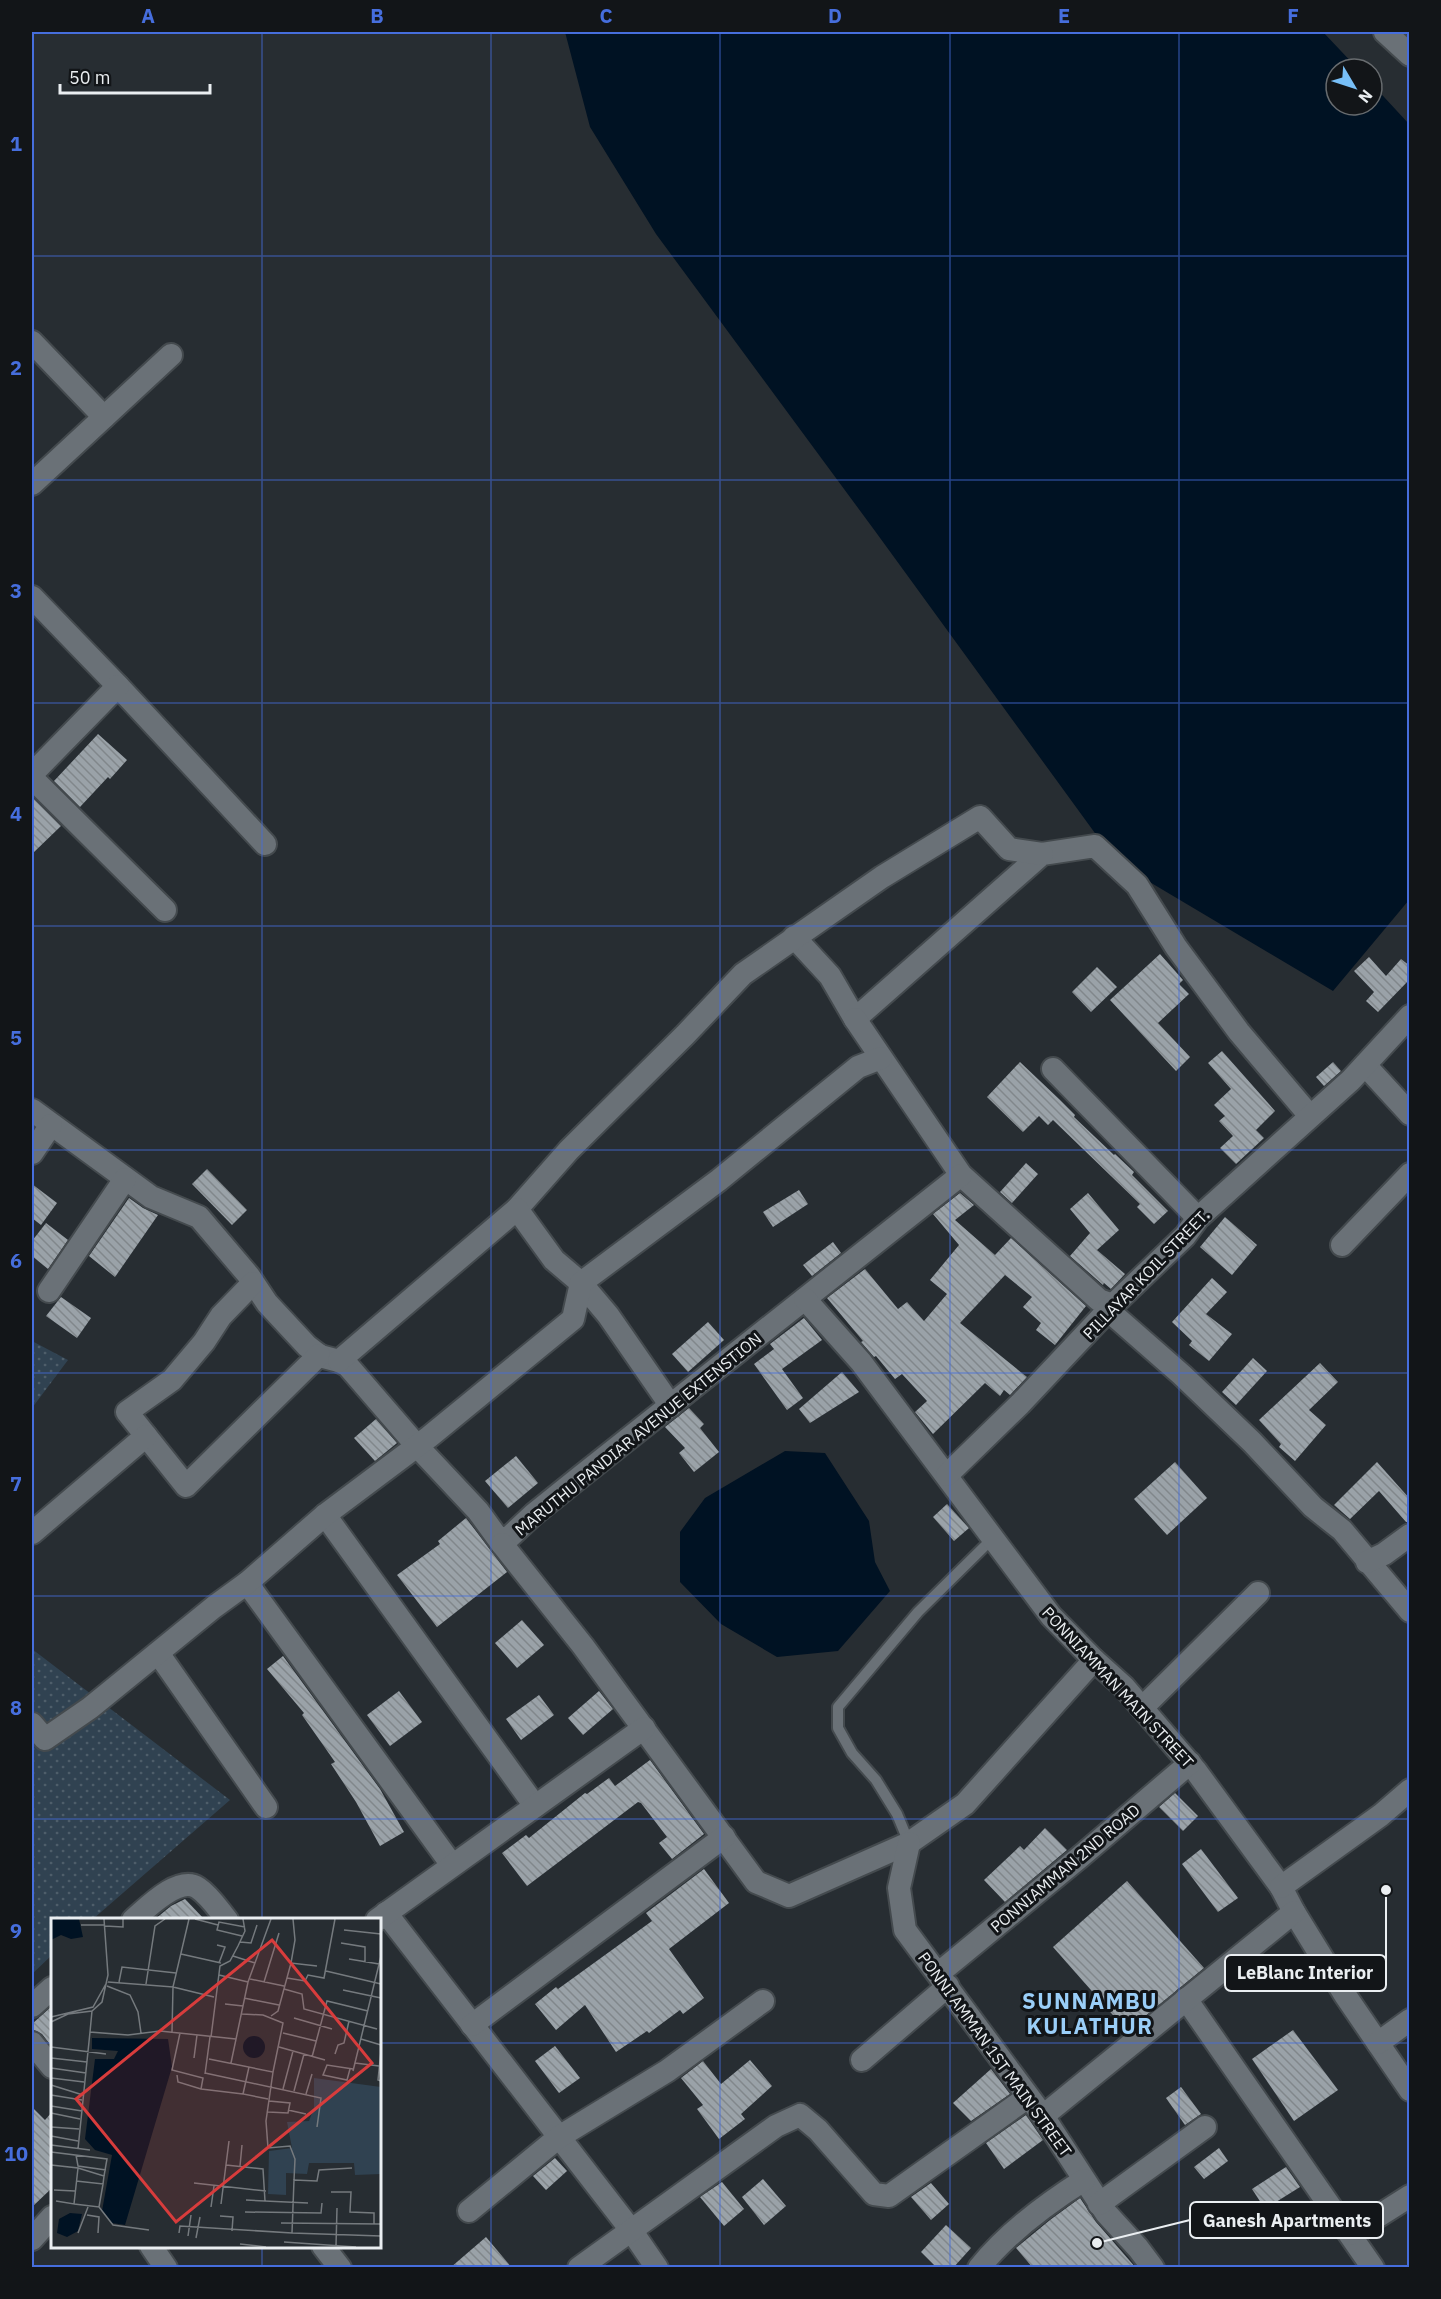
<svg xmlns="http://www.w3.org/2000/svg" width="1441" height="2299" font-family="'IBM Plex Sans',sans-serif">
<defs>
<pattern id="grass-dots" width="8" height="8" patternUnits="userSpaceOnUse" patternTransform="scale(1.5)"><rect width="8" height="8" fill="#304251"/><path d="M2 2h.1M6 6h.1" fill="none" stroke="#4e5e6a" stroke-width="1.8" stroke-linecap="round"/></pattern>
<pattern id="building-back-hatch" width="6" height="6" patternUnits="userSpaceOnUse" patternTransform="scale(1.5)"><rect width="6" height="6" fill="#9aa2a8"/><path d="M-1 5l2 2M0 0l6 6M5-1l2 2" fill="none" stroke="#81878b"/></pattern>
</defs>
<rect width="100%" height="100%" fill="#272d32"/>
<g fill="url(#grass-dots)">
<polygon points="32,1341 68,1360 32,1408"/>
<polygon points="32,1649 230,1800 93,1919 52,1920 52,1955 32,1974"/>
</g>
<g fill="#001223">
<polygon points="565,32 1323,32 1358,69 1336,69 1336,105 1372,105 1372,84 1409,124 1409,900 1333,991 1116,862 875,531 656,234 590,127"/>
<polygon points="785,1451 825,1453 869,1521 875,1562 890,1591 838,1651 777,1657 721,1624 680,1582 680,1532 705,1498"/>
</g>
<g fill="url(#building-back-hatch)">
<polygon points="98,734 127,760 110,779 108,777 80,807 54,781"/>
<polygon points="32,797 61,826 32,854"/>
<polygon points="1160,954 1183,980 1179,984 1189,994 1158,1023 1190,1057 1176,1071 1110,1000"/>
<polygon points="1369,957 1386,976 1401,959 1410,966 1410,979 1378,1012 1366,1001 1374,992 1354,971"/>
<polygon points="1097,967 1117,987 1091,1012 1072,992"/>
<polygon points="1222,1051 1275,1111 1256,1130 1264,1138 1236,1164 1220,1148 1233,1136 1219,1121 1225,1116 1214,1105 1231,1089 1208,1063"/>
<polygon points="1020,1062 1059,1099 1075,1115 1074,1117 1114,1155 1115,1154 1134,1172 1132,1175 1168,1211 1154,1224 1137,1207 1140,1204 1053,1120 1048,1125 1039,1116 1023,1132 987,1097"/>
<polygon points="1333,1062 1341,1071 1324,1086 1316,1077"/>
<polygon points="1026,1163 1038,1174 1012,1203 1000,1192"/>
<polygon points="207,1169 247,1210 232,1225 192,1184"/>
<polygon points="32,1184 57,1203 41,1225 32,1218"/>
<polygon points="799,1190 808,1204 773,1227 763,1212"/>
<polygon points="960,1193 974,1205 955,1220 995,1255 1011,1238 1086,1306 1055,1345 1036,1330 1041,1323 1023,1307 1032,1297 1005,1275 960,1323 1027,1377 1010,1395 1004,1390 1000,1396 985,1383 933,1434 915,1412 927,1401 902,1374 895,1379 876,1356 874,1357 861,1342 863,1341 827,1298 865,1269 898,1309 907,1302 924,1321 947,1294 930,1280 959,1245 933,1214"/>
<polygon points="1088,1193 1119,1230 1097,1250 1125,1274 1111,1289 1104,1283 1103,1285 1070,1256 1090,1233 1070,1209"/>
<polygon points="129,1198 143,1208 158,1215 115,1277 89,1256"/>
<polygon points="1225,1217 1257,1245 1232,1275 1200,1247"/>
<polygon points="46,1223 68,1240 48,1269 32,1256 32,1241"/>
<polygon points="833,1242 841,1253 812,1276 803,1265"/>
<polygon points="1212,1278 1227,1292 1206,1314 1232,1334 1209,1361 1189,1345 1192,1341 1172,1322"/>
<polygon points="61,1297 91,1318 77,1338 46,1316"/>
<polygon points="804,1318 822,1340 782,1369 803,1398 787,1410 754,1364 774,1349 770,1344"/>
<polygon points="708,1322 724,1340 688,1372 672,1354"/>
<polygon points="1253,1358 1267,1371 1236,1405 1222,1392"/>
<polygon points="1320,1363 1338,1382 1309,1410 1326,1425 1295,1461 1279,1447 1281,1444 1259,1420"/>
<polygon points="842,1372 859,1392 810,1423 799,1409"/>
<polygon points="689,1408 704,1424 700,1428 719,1452 694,1472 679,1453 685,1448 665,1427"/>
<polygon points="376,1419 397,1443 375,1461 354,1438"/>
<polygon points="516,1456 538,1483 508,1508 485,1481"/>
<polygon points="1175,1462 1207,1498 1167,1535 1134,1499"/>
<polygon points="1377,1462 1410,1499 1410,1522 1406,1522 1379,1491 1350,1519 1334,1505"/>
<polygon points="947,1504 969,1528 954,1541 933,1517"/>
<polygon points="466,1518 507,1572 437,1627 397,1575 440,1544 438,1541"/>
<polygon points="522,1620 544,1645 517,1668 495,1643"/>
<polygon points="283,1656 380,1789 404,1832 380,1846 356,1802 331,1764 335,1762 302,1715 304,1713 267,1669"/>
<polygon points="399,1691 422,1722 390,1746 367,1715"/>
<polygon points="599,1691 613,1709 583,1735 568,1718"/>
<polygon points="539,1695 554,1715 521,1740 506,1719"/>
<polygon points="650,1760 704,1834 672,1859 659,1843 667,1837 641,1803 638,1802 527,1886 502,1853 526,1835 529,1838 585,1793 587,1794 609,1778 615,1786"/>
<polygon points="1175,1793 1198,1816 1183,1831 1159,1807"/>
<polygon points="1045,1828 1067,1850 1005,1902 984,1880 1020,1846 1024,1850"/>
<polygon points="1201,1849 1238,1898 1218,1912 1182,1864"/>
<polygon points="704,1869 729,1903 669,1949 704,1998 683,2014 680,2010 649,2033 647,2031 616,2052 585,2005 556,2030 535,2004 556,1987 558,1989 652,1921 646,1913"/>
<polygon points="1127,1881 1204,1968 1127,2031 1053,1947"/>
<polygon points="185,1899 205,1920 154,1920 171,1906"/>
<polygon points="52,2006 52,2047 42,2034 32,2029 32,2024"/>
<polygon points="1293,2030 1338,2090 1294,2121 1252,2059"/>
<polygon points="555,2046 580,2078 559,2093 535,2061"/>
<polygon points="750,2060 772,2086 741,2114 745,2119 719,2139 697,2109 703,2105 681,2078 703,2061 721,2084"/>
<polygon points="991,2069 1010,2094 971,2121 953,2103"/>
<polygon points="1181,2087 1201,2114 1185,2125 1166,2098"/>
<polygon points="32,2107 45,2120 52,2112 52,2188 32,2207"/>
<polygon points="1026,2115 1043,2140 1004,2169 986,2143"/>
<polygon points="1219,2148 1228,2161 1204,2179 1194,2167"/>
<polygon points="555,2158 567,2171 546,2190 533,2176"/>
<polygon points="1286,2167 1300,2187 1265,2209 1252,2189"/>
<polygon points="763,2179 786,2206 764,2225 742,2197"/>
<polygon points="722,2182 744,2209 724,2226 700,2197"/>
<polygon points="931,2183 949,2204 931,2220 911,2197"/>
<polygon points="1080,2198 1096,2222 1136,2268 1033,2268 1016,2248 1050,2220"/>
<polygon points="946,2225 971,2248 953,2268 937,2268 921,2252"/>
<polygon points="486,2237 512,2268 450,2268"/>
</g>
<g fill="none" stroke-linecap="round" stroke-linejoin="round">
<defs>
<polyline id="lane" points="909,1843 897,1814 876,1780 852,1753 838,1728 838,1707 918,1612 992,1539"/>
<g id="street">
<polyline points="1385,32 1410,55"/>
<polyline points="32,342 104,417"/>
<polyline points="32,484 171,355"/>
<polyline points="32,597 118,686 265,844"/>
<polyline points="32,774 118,686"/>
<polyline points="32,778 165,910"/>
<polyline points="794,937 830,976 855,1019 1042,854 1095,846 1137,885 1176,947 1239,1032 1310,1116"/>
<polyline points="855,1019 961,1175 1099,1300 1113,1305"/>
<polyline points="1365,1065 1410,1114"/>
<polyline points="1053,1069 1198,1218"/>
<polyline points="32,1110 151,1197 199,1217 249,1276 267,1303 307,1346 320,1356 339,1361 348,1366 417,1446 478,1511 502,1544 534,1514 580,1477 961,1175"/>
<polyline points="32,1153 51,1125"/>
<polyline points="517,1209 569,1150 685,1035 743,974 882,877 980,817 1009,849 1042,854"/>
<polyline points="1342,1245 1410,1174"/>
<polyline points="253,1283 221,1316 204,1342 172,1380 127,1412 186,1486 319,1355"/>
<polyline points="49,1291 125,1179"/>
<polyline points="805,1299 861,1362 1051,1616 1094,1660 1124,1687 1196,1771 1281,1887 1294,1912 1345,1995 1410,2090"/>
<polyline points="1109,1311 1182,1375 1252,1442 1313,1507 1342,1530 1410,1611"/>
<polyline points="339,1361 517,1209 554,1260 581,1283 608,1315 671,1406"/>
<polyline points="947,1475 1020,1404 1113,1305 1185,1236 1198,1218 1351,1080 1410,1016"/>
<polyline points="325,1515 535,1806"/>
<polyline points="32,1533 146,1436"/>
<polyline points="502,1544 583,1646 756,1882 789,1896 909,1843 965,1804 1094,1660"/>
<polyline points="1367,1562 1384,1554 1410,1535"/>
<polyline points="247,1583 452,1865"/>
<polyline points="158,1653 266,1807"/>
<polyline points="1142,1708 1258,1593"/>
<polyline points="32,1724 45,1739 90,1708 214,1607 247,1583 325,1515 429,1437 573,1319 581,1283 719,1180 858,1067 881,1058"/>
<polyline points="909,1843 899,1888 905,1930 1043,2116 1106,2213 1138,2248 1153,2268"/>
<polyline points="1281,1887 1381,1815 1410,1790"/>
<polyline points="386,1913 631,2230 657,2268"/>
<path d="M133,1920C148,1907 179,1875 198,1888C210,1896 218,1909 227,1920"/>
<polyline points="377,1920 644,1728"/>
<polyline points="939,1973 1080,1857 1190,1763"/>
<polyline points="1186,1999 1373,2268"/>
<polyline points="32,2006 52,1988"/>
<polyline points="472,2025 724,1837"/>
<polyline points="32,2043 52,2067"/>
<polyline points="1378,2043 1410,2020"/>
<polyline points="862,2060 948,1986"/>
<polyline points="1043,2116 1294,1912"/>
<polyline points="1099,2204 1205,2127"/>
<polyline points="469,2211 559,2137 667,2071 763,2001"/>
<polyline points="1350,2234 1410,2196"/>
<polyline points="32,2239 52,2217"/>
<polyline points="151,2246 166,2268"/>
<polyline points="323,2246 340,2268"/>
<polyline points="579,2268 776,2126 800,2115 818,2130 874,2194 889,2196 1028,2097"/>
<path d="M979,2268C1007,2233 1046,2204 1084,2180"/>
</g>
</defs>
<use href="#lane" stroke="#444a4e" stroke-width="14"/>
<use href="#street" stroke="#444a4e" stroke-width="26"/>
<use href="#lane" stroke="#6a7177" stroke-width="10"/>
<use href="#street" stroke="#6a7177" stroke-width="22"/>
</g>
<path fill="none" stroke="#466edd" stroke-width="1.5" stroke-opacity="0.55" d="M262,32V1920M491,32V2268M720,32V2268M950,32V2268M1179,32V2268M32,256H1410M32,480H1410M32,703H1410M32,926H1410M32,1150H1410M32,1373H1410M32,1596H1410M32,1819H1410M32,2043H52M380,2043H1410M262,2246V2268"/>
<g text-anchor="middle" stroke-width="6" stroke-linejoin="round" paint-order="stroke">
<g font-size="16" fill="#eaeef1" stroke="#121518">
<text transform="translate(1146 1274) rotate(-46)" y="6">PILLAYAR KOIL STREET.</text>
<text transform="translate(638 1434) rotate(-39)" y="6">MARUTHU PANDIAR AVENUE EXTENSTION</text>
<text transform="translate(1118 1687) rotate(47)" y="6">PONNIAMMAN MAIN STREET</text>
<text transform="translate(1065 1868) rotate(-40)" y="6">PONNIAMMAN 2ND ROAD</text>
<text transform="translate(995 2054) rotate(54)" y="6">PONNI AMMAN 1ST MAIN STREET</text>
</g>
<g font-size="22" font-weight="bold" letter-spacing="1.5" fill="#9acef8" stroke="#121518">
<text x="1090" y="2009">SUNNAMBU<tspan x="1090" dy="25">KULATHUR</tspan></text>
</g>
</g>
<g transform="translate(51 1918)">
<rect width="330" height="330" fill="#272d32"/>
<path d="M263,160L330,169V256L304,257L303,245H258L256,256L235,255V277L217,276L218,233L241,230L236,204L258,203L263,190Z" fill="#304251"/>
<path d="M0,1H28L32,19L20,21L10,17L0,22ZM192 129a11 11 0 1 1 22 0a11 11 0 1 1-22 0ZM41,120L117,121L121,149L74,307L61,305L51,293L61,237L44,232L34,221L44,141H63L67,133L41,131ZM19,295L31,296L27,313L16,319L6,315L8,301Z" fill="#001223"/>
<path fill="none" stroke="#757a7e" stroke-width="1.5" d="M144,1L167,7M30,7H54M54,8L72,9V1M293,12L330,16M191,18L166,12L168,4L194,9M189,24L200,25L206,7M290,25L314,29V44M166,27L174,29L168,45M130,36L170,45M182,38L204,45M298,41L328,46M240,45L244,22L242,1M275,53L330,66M168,57L197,64M236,60L254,63L257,57L273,60L284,1M199,61L233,68M57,64L122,69L138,1M68,64L71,49L125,55M213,64L228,15M95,66L104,8L114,1M56,68L79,77L87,94L90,115M233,71L251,76L253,91L326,111M292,72L330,80M193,80L228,87M174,86L192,88M41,93L39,114L77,117L109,113L185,121M191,96L212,97L232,105L222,154M220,98L227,93L240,45L266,48M0,99L42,89L56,64M243,100L281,111M0,104L17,96L41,93L51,84L57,57L53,1M121,114L122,69L163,79M129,115L121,152L152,160L150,171M232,115L265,123M160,119L169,48L179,43L187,28L194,13L192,1M310,121L330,127M0,129L55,136M228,129L274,142M330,133L327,162L330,163M284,136L287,127L293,125L298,103M261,139L276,83L317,93M0,140L36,144M143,140L146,117M158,141L222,154L215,203L217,230L239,228L244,241L243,262M180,145L197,64L220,1M304,145L328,148M198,149L192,176L217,181M0,150L35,155M299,151L296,162L272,157L276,147L302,151M302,153L330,38M154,155L270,180L266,209M154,156L159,119M126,157L127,164L150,171L192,176M0,160L33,164M0,167L32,177M232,171L242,133M243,173L253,136M255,176L261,156M0,177L31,182M0,188L31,193M237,192L255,196M217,194L237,195L239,185L218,183M0,195L29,201M0,209L28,211M0,218L27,223M0,227L39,232M27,231L39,114M0,234L56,241L53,258M25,237L27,248L55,252M0,247L27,250L23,286L5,283M175,247L212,251L214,283M189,248L191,227M301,250L268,252L266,263L243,262L241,315L330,318M25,263L52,266L53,258L27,250M143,265L215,273M3,272L24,273M280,274H300L299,294L323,295V306M195,282L257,285M23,286L48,289L52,266M170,286L178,223M48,289L62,307L98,312M160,289L163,268M194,294L270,295L271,285M36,297L48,299L47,315M169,298L182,299L181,313M230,305L330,306M27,315L37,289M128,315L129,308L241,315M137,318L140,297M145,320L149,299M233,324L305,329M189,326L215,329M285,328L286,290"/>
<path fill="#d83c3c" fill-opacity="0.15" stroke="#d83c3c" stroke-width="3" d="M221,22L321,145L125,304L25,181Z"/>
<rect width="330" height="330" fill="none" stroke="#eaeef1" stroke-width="3"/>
</g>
<path fill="none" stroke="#eaeef1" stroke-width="2" d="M1386 1890L1386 1973M1097 2243L1190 2220"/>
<g fill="#eaeef1" stroke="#121518" stroke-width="2">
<circle cx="1386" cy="1890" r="6"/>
<circle cx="1097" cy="2243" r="6"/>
</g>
<g fill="#121518" stroke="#eaeef1" stroke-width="2">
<rect x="1225" y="1955" width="161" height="36" rx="6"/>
<rect x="1190" y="2202" width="193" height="36" rx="6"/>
</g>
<g font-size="18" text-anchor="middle" font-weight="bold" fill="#eaeef1">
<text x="1305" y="1979">LeBlanc Interior</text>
<text x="1287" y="2227">Ganesh Apartments</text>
</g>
<rect width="1441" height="2299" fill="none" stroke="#121518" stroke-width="66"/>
<g transform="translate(1354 87) rotate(129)"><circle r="28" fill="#121518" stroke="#686c6f" stroke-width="1.5"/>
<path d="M0-4.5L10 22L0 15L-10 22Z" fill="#77bff7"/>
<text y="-9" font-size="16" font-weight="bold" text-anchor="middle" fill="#eaeef1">N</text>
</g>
<path d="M60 84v9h150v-9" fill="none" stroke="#eaeef1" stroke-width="3"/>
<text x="69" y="84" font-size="18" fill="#eaeef1" stroke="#121518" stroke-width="4.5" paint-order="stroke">50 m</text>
<rect x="33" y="33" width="1375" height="2233" fill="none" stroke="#466edd" stroke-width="2"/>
<g font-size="20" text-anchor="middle" font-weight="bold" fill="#466edd">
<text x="148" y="23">A</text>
<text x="377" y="23">B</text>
<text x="606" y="23">C</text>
<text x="835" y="23">D</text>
<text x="1064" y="23">E</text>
<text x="1293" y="23">F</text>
<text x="16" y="151">1</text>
<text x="16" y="375">2</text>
<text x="16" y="598">3</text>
<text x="16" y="821">4</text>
<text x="16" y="1045">5</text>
<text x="16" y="1268">6</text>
<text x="16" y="1491">7</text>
<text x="16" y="1715">8</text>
<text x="16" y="1938">9</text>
<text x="16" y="2161">10</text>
</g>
</svg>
